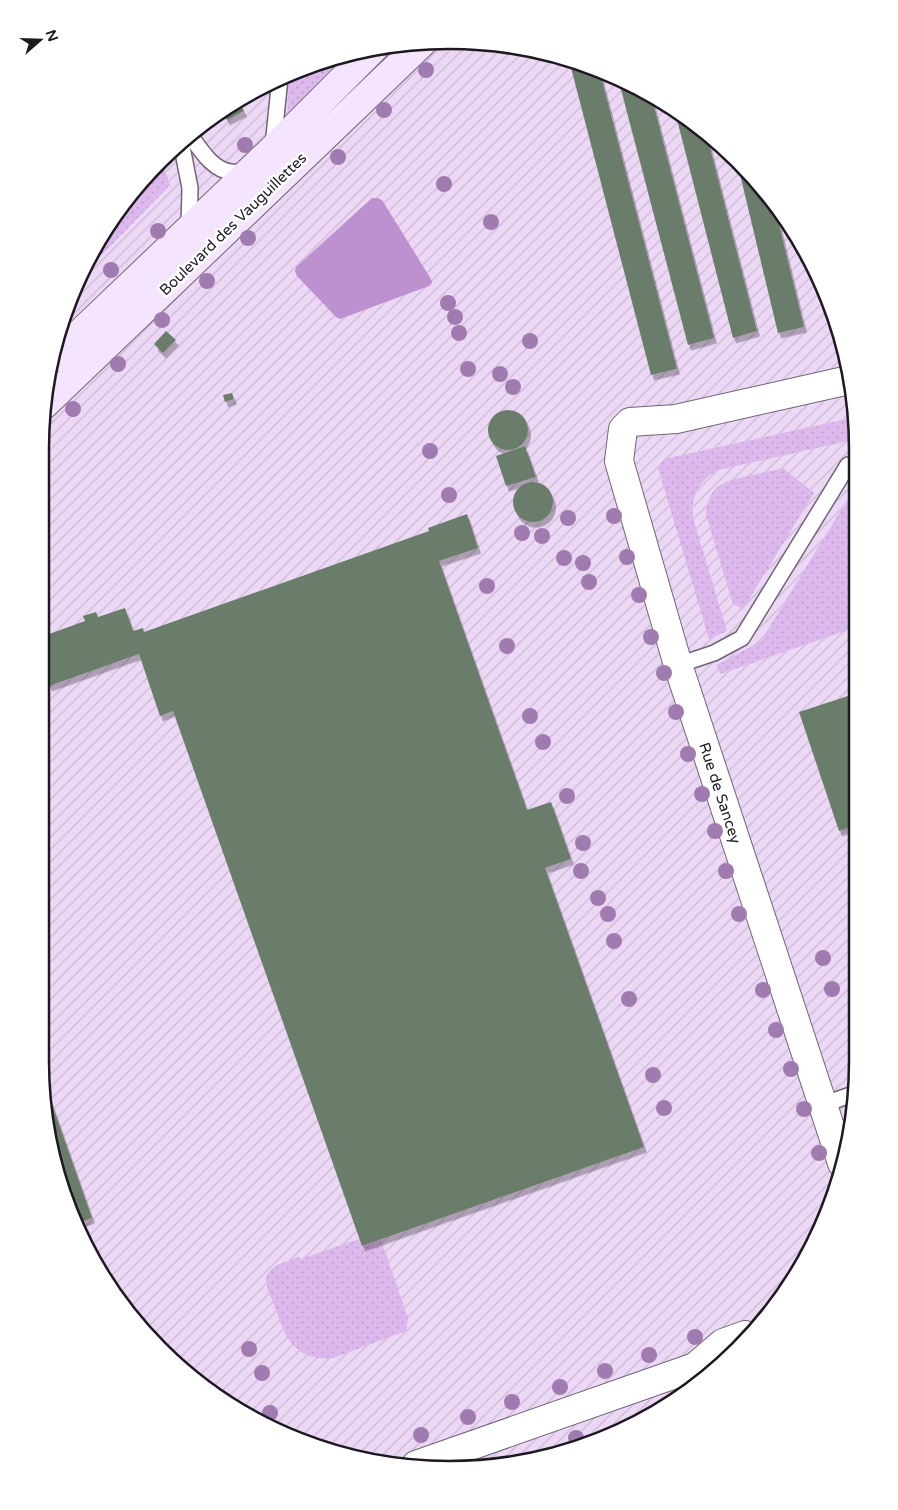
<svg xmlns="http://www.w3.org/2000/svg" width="898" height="1510" font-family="'Varela Round',sans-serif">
<defs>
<pattern id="industrial-furrows" width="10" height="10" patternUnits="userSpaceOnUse" patternTransform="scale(1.25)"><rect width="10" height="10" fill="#ecd8f5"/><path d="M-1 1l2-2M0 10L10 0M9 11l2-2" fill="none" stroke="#cab9d2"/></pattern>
<pattern id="grass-dots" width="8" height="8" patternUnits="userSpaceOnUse" patternTransform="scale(1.25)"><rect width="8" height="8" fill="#ddb8ed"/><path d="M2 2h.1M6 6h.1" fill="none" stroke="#bd9ecb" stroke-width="1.8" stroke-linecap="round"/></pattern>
<filter id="shadow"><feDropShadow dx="3" dy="5.5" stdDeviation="0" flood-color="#0004"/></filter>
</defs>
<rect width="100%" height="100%" fill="#f4e5fb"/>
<polygon fill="url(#industrial-furrows)" points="449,40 529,48 606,71 676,109 756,179 803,245 836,318 857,422 857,1088 836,1193 789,1288 698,1386 580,1448 449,1470 318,1448 222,1401 124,1310 62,1192 40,1061 41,422 62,317 109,222 160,160 222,109 293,71 369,48"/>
<g fill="url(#grass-dots)">
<polygon points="349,54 287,123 289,73"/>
<polygon points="161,159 170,185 83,274 109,222"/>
<path d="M856,417L857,439L718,470C698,480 691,497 693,518L727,631L709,639L658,468L664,459Z"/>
<path d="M783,468L814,493L743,609L733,604L706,515C707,486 724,481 748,476C760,473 772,471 783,468Z"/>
<polygon points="857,490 857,627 720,674 717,665 761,641 852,492"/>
<path d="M359,1239L362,1246L381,1240L408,1318L406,1331L333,1358C295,1362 284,1336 274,1305C271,1297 264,1285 267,1276C271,1264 289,1261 299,1257L301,1259Z"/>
</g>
<polygon fill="#bd91d0" points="372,198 377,198 382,200 431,279 432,283 429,286 340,319 336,317 297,276 295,271 296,267"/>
<g fill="#6b7c6a" filter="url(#shadow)">
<polygon points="569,60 599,69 677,369 651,375"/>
<polygon points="618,78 651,95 714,338 688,345"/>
<polygon points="239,102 244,111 227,120 222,111"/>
<polygon points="674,108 707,136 757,331 733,338"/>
<polygon points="744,169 756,179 774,204 804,327 778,333 739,170"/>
<polygon points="166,331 176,340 163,353 154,344"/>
<polygon points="232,393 234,399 225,402 223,395"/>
<circle cx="508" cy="430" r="20"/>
<polygon points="525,446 536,477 506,486 496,456"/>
<circle cx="533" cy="502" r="20"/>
<polygon points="467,514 478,548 439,561 527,810 551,802 571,859 545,868 644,1147 362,1246 173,711 160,716 139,654 49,686 41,662 41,637 85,621 83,616 96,612 98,617 125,608 133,631 143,628 144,632 429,531 428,528"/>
<polygon points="857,693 857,825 839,831 799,712"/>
<polygon points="42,1076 92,1218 78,1223 62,1192"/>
</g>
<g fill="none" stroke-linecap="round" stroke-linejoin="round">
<defs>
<g id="lane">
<path d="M190,135C200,149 213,171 232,172C237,173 243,171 248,170"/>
<polyline points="181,142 190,188 189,228"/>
<polyline points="273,146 280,78"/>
<polyline points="678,665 714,653 742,638 848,465"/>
<polyline points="822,1105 856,1093"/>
</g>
<g id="street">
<polyline points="842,1163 678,665 619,461 623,429 630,422 676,419 849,380"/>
<polyline points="695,1367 723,1343 745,1335"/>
<polyline points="416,1465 695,1367 715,1368"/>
</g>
<g id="secondary">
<polyline points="54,358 273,149 375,47"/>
<polyline points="44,405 422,43"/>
</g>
</defs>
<use href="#lane" stroke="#716477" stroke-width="18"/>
<use href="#street" stroke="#716477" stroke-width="30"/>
<use href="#secondary" stroke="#716477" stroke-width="30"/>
<use href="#lane" stroke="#fff" stroke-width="15"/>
<use href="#street" stroke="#fff" stroke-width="28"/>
<use href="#secondary" stroke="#f5e4fd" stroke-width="28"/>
</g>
<g fill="#a07baf">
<circle cx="426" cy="70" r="8"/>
<circle cx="384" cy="110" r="8"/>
<circle cx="245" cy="145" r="8"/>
<circle cx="338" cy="157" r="8"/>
<circle cx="444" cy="184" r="8"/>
<circle cx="491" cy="222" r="8"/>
<circle cx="158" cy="231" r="8"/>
<circle cx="248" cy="238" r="8"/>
<circle cx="111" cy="270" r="8"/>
<circle cx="207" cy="281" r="8"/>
<circle cx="448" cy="303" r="8"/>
<circle cx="455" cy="317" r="8"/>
<circle cx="162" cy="320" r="8"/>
<circle cx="459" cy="333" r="8"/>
<circle cx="530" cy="341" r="8"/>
<circle cx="118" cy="364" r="8"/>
<circle cx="468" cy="369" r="8"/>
<circle cx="500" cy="374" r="8"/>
<circle cx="513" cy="387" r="8"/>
<circle cx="73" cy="409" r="8"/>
<circle cx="430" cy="451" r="8"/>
<circle cx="449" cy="495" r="8"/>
<circle cx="614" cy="516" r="8"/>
<circle cx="568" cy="518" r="8"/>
<circle cx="522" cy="533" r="8"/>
<circle cx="542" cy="536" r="8"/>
<circle cx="627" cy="557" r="8"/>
<circle cx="564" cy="558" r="8"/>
<circle cx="583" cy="563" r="8"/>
<circle cx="589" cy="582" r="8"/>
<circle cx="487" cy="586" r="8"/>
<circle cx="639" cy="595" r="8"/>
<circle cx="651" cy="637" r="8"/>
<circle cx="507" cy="646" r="8"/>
<circle cx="664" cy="673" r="8"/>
<circle cx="676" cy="712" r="8"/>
<circle cx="530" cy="716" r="8"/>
<circle cx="543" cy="742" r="8"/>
<circle cx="688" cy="754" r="8"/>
<circle cx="702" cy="794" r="8"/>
<circle cx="567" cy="796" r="8"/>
<circle cx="715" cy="831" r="8"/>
<circle cx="583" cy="843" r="8"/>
<circle cx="581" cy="871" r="8"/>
<circle cx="726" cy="871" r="8"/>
<circle cx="598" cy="898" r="8"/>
<circle cx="608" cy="914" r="8"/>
<circle cx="739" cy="914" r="8"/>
<circle cx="614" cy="941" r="8"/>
<circle cx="823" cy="958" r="8"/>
<circle cx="832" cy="989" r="8"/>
<circle cx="763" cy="990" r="8"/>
<circle cx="629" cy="999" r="8"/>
<circle cx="776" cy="1030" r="8"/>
<circle cx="791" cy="1069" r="8"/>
<circle cx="653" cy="1075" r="8"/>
<circle cx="664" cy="1108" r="8"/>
<circle cx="804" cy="1109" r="8"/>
<circle cx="819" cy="1153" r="8"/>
<circle cx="695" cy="1337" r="8"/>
<circle cx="249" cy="1349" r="8"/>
<circle cx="649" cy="1355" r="8"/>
<circle cx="605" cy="1371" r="8"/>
<circle cx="262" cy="1373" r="8"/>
<circle cx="560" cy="1387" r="8"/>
<circle cx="512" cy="1402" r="8"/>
<circle cx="270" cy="1413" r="8"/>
<circle cx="468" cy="1417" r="8"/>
<circle cx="421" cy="1435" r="8"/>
<circle cx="576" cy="1438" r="8"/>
</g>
<g text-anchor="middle" stroke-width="5" stroke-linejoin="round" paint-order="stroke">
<g font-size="15" fill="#1e1921" stroke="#fff">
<text transform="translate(233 224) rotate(-44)" y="5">Boulevard des Vauguillettes</text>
<text transform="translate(720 793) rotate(72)" y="5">Rue de Sancey</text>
</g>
</g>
<path d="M0 0H898V1510H0ZM449 49H449A400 400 0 0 1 849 449V1061A400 400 0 0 1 449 1461H449A400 400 0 0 1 49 1061V449A400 400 0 0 1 449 49Z" fill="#fff" fill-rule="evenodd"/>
<path fill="none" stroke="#1e1921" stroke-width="2.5" d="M449 49H449A400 400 0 0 1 849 449V1061A400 400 0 0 1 449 1461H449A400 400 0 0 1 49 1061V449A400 400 0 0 1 449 49Z"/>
<g transform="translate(40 40) rotate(70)" stroke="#ffffff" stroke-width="4" paint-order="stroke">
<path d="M0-4L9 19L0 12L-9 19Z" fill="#1e1921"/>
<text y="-8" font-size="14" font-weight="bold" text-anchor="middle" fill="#1e1921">N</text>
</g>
</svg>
